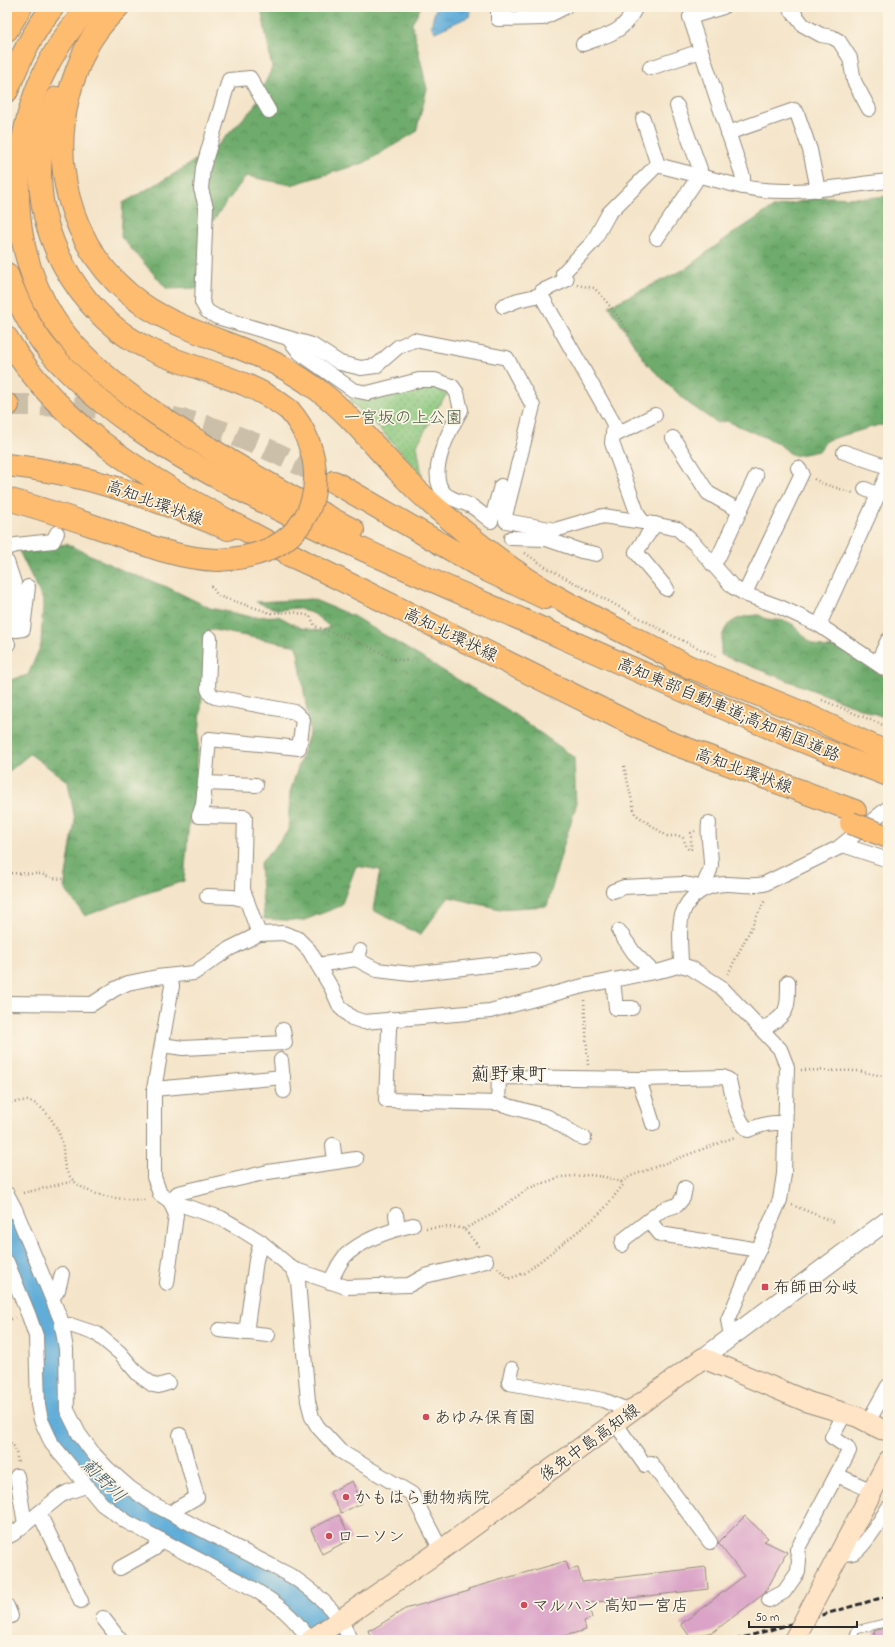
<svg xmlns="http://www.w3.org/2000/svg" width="895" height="1647" font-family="'Indie Flower','Klee One',sans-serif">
<defs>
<pattern id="forest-crowns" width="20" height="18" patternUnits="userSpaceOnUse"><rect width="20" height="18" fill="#6eab6c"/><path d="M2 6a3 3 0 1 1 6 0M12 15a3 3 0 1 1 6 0" fill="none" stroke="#5b8b59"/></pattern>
<pattern id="park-dots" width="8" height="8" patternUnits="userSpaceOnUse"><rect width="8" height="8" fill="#89c67c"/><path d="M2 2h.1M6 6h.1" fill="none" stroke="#70a166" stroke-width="1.8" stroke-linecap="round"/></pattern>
<pattern id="water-ripples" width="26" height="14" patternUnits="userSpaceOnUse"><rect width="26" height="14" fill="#61add9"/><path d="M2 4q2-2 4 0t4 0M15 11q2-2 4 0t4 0" fill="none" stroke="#508db0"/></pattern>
</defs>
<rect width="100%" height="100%" fill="#fcf5e5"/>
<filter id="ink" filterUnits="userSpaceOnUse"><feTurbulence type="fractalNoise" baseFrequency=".025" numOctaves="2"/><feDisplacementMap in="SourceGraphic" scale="8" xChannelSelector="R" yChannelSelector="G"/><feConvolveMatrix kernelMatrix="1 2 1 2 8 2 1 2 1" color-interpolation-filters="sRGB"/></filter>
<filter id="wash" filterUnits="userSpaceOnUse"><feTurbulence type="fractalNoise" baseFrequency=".012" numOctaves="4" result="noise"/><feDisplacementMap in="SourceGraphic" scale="16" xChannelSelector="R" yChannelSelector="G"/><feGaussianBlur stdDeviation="0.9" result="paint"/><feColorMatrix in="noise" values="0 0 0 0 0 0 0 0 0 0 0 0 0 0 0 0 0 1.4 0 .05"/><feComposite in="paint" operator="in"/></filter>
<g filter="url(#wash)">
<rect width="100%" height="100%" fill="#f4e4c9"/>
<g fill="url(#forest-crowns)" stroke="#4c6b4c">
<polygon points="261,7 421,7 412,23 427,89 416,132 364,163 291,185 246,176 210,225 203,288 167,289 121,237 123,203 174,174 218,145 254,107 272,68"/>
<polygon points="888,196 888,426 879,425 827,440 819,451 793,456 778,443 727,421 717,423 688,403 647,364 609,306 685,269 725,239 772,208 820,197 866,198"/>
<polygon points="67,544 124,571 167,587 210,608 252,617 278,616 301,628 320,631 330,627 314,614 297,608 278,610 256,602 312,599 353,616 508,710 574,757 576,806 564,844 547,906 500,909 449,897 420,935 373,910 380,870 356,866 341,906 302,921 264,919 260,864 288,831 290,792 310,731 297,646 209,629 206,641 194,805 189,820 184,881 138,896 85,916 64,888 75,820 68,782 30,754 7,773 7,678 10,680 28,675 41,645 43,600 19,551"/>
<path d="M759,615L766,619L786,621L794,625L811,643L825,648L838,647L888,679V716L886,718L721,655C720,625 730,617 759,615Z"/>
</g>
<path fill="url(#park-dots)" stroke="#5a7854" d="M410,387L436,388L447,394L438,407L417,445L422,476L375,424L349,400C371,400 389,394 410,387Z"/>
<polygon fill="url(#water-ripples)" stroke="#466c82" points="436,7 463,7 471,12 470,16 435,32 431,26"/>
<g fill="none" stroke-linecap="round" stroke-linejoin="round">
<path stroke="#61add9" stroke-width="26" d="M7,1225C22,1259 40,1294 49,1330C55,1354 49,1379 52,1403C56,1438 100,1484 127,1504L279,1586C301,1599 317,1618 330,1640"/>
</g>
<g id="blocks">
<g fill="#daa3c7">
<polygon points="352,1481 362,1503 341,1513 330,1492"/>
<polygon points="339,1515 351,1539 322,1554 311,1529"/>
<polygon points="745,1516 768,1538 764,1541 787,1552 765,1593 713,1632 690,1637 681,1624 744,1576 718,1543"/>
<polygon points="566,1561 569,1570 578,1568 582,1582 706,1567 708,1589 588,1603 592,1618 584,1621 586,1630 549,1640 371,1640 368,1630 373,1629 405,1609 469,1591 468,1589"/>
<polygon points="888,1627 888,1640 876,1640 874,1631"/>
</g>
</g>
</g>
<g filter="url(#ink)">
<use href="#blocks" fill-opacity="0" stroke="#90887a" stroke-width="1"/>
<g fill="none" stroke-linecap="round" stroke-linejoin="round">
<path stroke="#ccbfa9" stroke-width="22" stroke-dasharray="22 11" stroke-linecap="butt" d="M8,405C67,405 126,407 183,420C235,432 283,455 329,480"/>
<defs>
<polyline id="service" points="852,1640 856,1630 888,1622"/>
<g id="minor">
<path d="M723,7L690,17L743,177V187C791,197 840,186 888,181"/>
<polyline points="789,7 803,25 821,35 832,37 839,41 850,58 854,81 869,109"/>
<polyline points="498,8 498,19 543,18 565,7"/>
<path d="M583,44C610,34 622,34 636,7"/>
<polyline points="650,68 701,51"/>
<polyline points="269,111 250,78 229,80 203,168 201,189 206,207 202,302 207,311 217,317 312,345 340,363 361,368 376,366 398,347 414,340 507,358 533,406 505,516 506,521 555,530 603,516 643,522"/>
<polyline points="643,119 656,159 657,165"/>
<polyline points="728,133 794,110 797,113 810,150 818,190"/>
<polyline points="657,238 695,182 700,169 677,106"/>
<polyline points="541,295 542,291 566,280 563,273 593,242 609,213 657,165 743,187"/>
<polyline points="503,306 518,300 541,295 614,424 612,443 638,515 643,522 678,529 695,544 733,587 747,595 780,607 819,625 888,671"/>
<path d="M288,338L300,353L353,390L368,393L419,380H435L452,386L457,393L461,410C450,429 425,475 445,494C452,500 463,502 471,506C478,510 484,516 491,521L501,486"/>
<polyline points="613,436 655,415"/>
<polyline points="673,438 708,493 740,511"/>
<polyline points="844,452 888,467"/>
<polyline points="865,489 879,495"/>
<polyline points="655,524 636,552 667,589"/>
<polyline points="511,538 546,539 547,530"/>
<polyline points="546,539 581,551 596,554"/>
<polyline points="7,548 16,545 53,541 57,533"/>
<polyline points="7,562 14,583 15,630"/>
<polyline points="712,564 718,558 756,476"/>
<polyline points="745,593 802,473 798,468"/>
<polyline points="819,625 888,473"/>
<polyline points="17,630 23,629 28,587"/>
<polyline points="210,638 208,689 211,695 215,697 295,712 303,720 299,748 209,739 203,805 199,816 245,817 243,890 259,934"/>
<polyline points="7,642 8,644"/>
<polyline points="877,663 888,640"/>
<polyline points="205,783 256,785"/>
<polyline points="843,845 888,860"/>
<path d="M613,891L624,887L683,884L695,886L703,889C704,881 711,872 711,865C711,851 707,837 709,823"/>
<polyline points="207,896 233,897 247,900"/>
<polyline points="619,931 634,953 653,972"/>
<polyline points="356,959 377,970 411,974 533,960"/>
<polyline points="318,965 356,959 360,951"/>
<path d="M681,965C681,950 678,929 682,915C688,895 707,884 727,884C740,884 751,887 764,884L838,848L888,808"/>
<polyline points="170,976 172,986 154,1089 154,1177 160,1194 170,1201 221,1218 242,1230 261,1242 293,1269 298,1281 308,1401 312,1417 318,1427 340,1451 412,1494 441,1550"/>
<polyline points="613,980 616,1008 632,1008"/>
<polyline points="7,1003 92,1004 115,989 128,983 157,977 194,973 229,949 259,934 283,933 297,938 309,950 332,989 340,1007 352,1018 364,1022 490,1011 583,986 664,970 681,965 691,968 721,987 780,1049 787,1067 784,1174 780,1200 728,1320 731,1336"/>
<path d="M391,1019L389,1029L386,1100L498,1103L499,1077L639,1079L723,1077L729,1080C733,1097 735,1117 748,1130C761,1125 772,1121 786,1124"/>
<path d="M762,1030C788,1013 788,1013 788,982"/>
<polyline points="162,1045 183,1048 285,1043 283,1030"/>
<polyline points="281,1060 284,1091"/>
<polyline points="639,1079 653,1124"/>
<polyline points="154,1089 283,1077"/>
<polyline points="498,1103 548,1117 578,1136 584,1138"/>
<polyline points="333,1145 335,1162"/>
<path d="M7,1194L15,1209L61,1320L66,1349L67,1410L79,1434L93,1453L107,1468L130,1488L153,1504L293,1577C315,1592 341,1614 350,1640"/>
<polyline points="396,1215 398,1228"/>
<polyline points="649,1220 660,1234 759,1250"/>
<polyline points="622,1245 623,1240 662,1210 677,1205 683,1198 685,1188"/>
<path d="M7,1262L29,1316L36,1336L38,1405L41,1420L52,1444L102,1504L127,1522L252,1588C278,1604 292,1615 310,1640"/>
<polyline points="293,1269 346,1287 409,1285 425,1276 486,1261"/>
<path d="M330,1282C335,1273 339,1262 346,1255C364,1239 391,1230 413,1225"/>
<polyline points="167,1283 176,1215 170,1201 178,1193 268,1172 356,1159"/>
<polyline points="53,1297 58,1290 62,1274"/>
<polyline points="63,1325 70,1325 97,1334 120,1353 138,1374 153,1385 158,1386 168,1383"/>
<polyline points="219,1330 268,1335"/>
<polyline points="246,1333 256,1260 261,1242"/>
<polyline points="512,1369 509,1383 603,1400 620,1407 628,1413"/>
<polyline points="868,1422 888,1386"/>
<polyline points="615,1423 645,1465 651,1463 710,1542"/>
<polyline points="837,1475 872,1491"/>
<polyline points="17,1476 25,1524"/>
<polyline points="39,1513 81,1601"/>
<polyline points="174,1515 176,1509 197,1497 180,1435"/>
<polyline points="7,1537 13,1534 60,1496 68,1492 86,1486"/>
<path d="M839,1554C843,1554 851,1554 855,1552C863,1548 882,1518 888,1508"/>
<polyline points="120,1568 154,1549 161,1540"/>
<polyline points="769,1600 784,1592 798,1572 799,1560 797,1550 849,1451 847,1447 832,1437 845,1413"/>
<polyline points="7,1606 11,1616"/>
<polyline points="103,1618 120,1640"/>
</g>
<polyline id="tertiary" points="703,1358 888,1220"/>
<g id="secondary">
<polyline points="836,1560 888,1461"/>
<polyline points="311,1640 441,1550 703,1358 808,1402 858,1417 881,1429 888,1430"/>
</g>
<g id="primary">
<polyline points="7,405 8,405"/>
<path d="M7,465C87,473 154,499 228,529"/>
<polyline points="334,482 486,570 545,598"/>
<polyline points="289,555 307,563 666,741 855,811"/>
<polyline points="673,660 803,713 888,753"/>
</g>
<g id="motorway">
<path d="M89,7C47,53 28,98 20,159C13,214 24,272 54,319C89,372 153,413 206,446C254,476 303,504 353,530"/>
<path d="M118,7C109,16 99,27 92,38C86,47 81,59 77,70C44,152 67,252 142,304C178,329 221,339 261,357C281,365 300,377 318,390C349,413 372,444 399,472C414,488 430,503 447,517C480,546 518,575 557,597C601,622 646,643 691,668"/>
<polyline points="7,30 21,7"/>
<path d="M7,91C19,61 32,32 53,7"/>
<path d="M57,98C47,122 40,149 40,175C41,247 85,319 151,350C199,372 245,376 289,410"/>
<path d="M7,274C18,302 30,329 49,351C104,415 182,460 256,498C343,543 434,581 525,621C645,674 765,728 888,775"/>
<path d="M7,338C73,450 198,503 307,563"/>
<path d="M7,499C41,508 73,519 106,530C143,544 178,559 218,560"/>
</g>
</defs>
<use href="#service" stroke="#90887a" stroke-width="9"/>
<use href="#minor" stroke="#90887a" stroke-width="16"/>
<use href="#tertiary" stroke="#90887a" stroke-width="20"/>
<use href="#secondary" stroke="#90887a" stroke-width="22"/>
<use href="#primary" stroke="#90887a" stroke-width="24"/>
<use href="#motorway" stroke="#90887a" stroke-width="24"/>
<g stroke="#90887a" stroke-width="2.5" stroke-dasharray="1 3" stroke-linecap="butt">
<polyline points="577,285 594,288 603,297 629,332"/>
<polyline points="814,479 824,484 853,493"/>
<polyline points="525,553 547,568 673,636 717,657"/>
<polyline points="211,586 218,596 271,613 294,612 310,616 315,626 366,645 393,659 409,661"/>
<polyline points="822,700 888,727"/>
<polyline points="624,766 635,814 667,836 679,836 683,838 687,848 689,850 691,849 691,833 695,831"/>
<polyline points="7,873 41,874 52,878 63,879"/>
<polyline points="728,974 765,900"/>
<polyline points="584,1000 588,1065"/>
<polyline points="801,1070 858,1071 888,1077"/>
<path d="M7,1104C14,1103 22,1100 28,1101C44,1104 58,1127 62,1142C65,1156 61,1167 72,1179C90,1199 123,1199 147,1200"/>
<polyline points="23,1193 74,1181"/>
<polyline points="792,1205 834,1222"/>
<polyline points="426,1228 456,1227 464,1229 480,1248"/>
<polyline points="464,1229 489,1216 529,1188 561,1177 590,1175 605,1177 621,1182 631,1176 735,1137"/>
<polyline points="498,1268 508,1279 525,1273 591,1221 604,1209 623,1185 621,1182"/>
<polyline points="7,1320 15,1318"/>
<path d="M7,1441C17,1445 16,1454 18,1464"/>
</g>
<use href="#service" stroke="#fff" stroke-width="7"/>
<use href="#minor" stroke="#fff" stroke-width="14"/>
<use href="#tertiary" stroke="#fff" stroke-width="18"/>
<use href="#secondary" stroke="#ffe4c6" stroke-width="20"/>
<use href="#primary" stroke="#febc70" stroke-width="22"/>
<use href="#motorway" stroke="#febc70" stroke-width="22"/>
<polyline stroke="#2b2b2b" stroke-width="3" stroke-dasharray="6 3" stroke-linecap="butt" points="735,1640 888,1596"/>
<defs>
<polyline id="secondary-bridge" points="794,1640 836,1560"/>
<polyline id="primary-bridge" points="851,823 888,837"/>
<path id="motorway-bridge" d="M218,560C240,559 263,555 282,542C327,511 323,448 289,410"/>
</defs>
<use href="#secondary-bridge" stroke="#90887a" stroke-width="22" stroke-linecap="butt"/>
<use href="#primary-bridge" stroke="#90887a" stroke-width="24" stroke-linecap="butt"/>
<use href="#motorway-bridge" stroke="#90887a" stroke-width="24" stroke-linecap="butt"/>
<use href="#secondary-bridge" stroke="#ffe4c6" stroke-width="20"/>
<use href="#primary-bridge" stroke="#febc70" stroke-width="22"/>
<use href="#motorway-bridge" stroke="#febc70" stroke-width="22"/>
</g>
</g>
<g fill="#d1495b" stroke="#fcf5e5" stroke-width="1.5">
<rect x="761" y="1283" width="8" height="8" rx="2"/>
<circle cx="426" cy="1417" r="4"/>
<circle cx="346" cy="1497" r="4"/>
<circle cx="329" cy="1536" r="4"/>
<circle cx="524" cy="1605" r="4"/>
</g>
<g text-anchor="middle" stroke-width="3.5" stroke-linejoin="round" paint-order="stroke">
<g font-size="17" fill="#475a43" stroke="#fcf5e5">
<text x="403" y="423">一宮坂の上公園</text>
</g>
<g font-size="17" fill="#2b2b2b" stroke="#fcf5e5">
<text transform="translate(155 502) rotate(20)" y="6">高知北環状線</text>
<text transform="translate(451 634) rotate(26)" y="6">高知北環状線</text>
<text transform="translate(729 709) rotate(23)" y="6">高知東部自動車道;高知南国道路</text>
<text transform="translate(744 770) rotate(20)" y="6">高知北環状線</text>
<text transform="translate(589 1442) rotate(-36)" y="6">後免中島高知線</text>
</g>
<g font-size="17" fill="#2b2b2b" stroke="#fcf5e5" text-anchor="start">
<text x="773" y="1293">布師田分岐</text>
<text x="434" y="1423">あゆみ保育園</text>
<text x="354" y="1503">かもはら動物病院</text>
<text x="337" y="1542">ローソン</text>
<text x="532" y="1611">マルハン 高知一宮店</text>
</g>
<g font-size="18" font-style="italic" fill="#3e5868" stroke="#fcf5e5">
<text transform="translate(104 1480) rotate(45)" y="6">薊野川</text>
</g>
<g font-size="19" fill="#2b2b2b" stroke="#fcf5e5">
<text x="509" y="1080">薊野東町</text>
</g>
</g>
<rect width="895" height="1647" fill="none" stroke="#fcf5e5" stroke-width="24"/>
<path d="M749 1621v6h108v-6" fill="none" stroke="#2b2b2b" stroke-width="2"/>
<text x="755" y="1621" font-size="12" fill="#2b2b2b" stroke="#fcf5e5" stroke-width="3" paint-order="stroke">50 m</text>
</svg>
